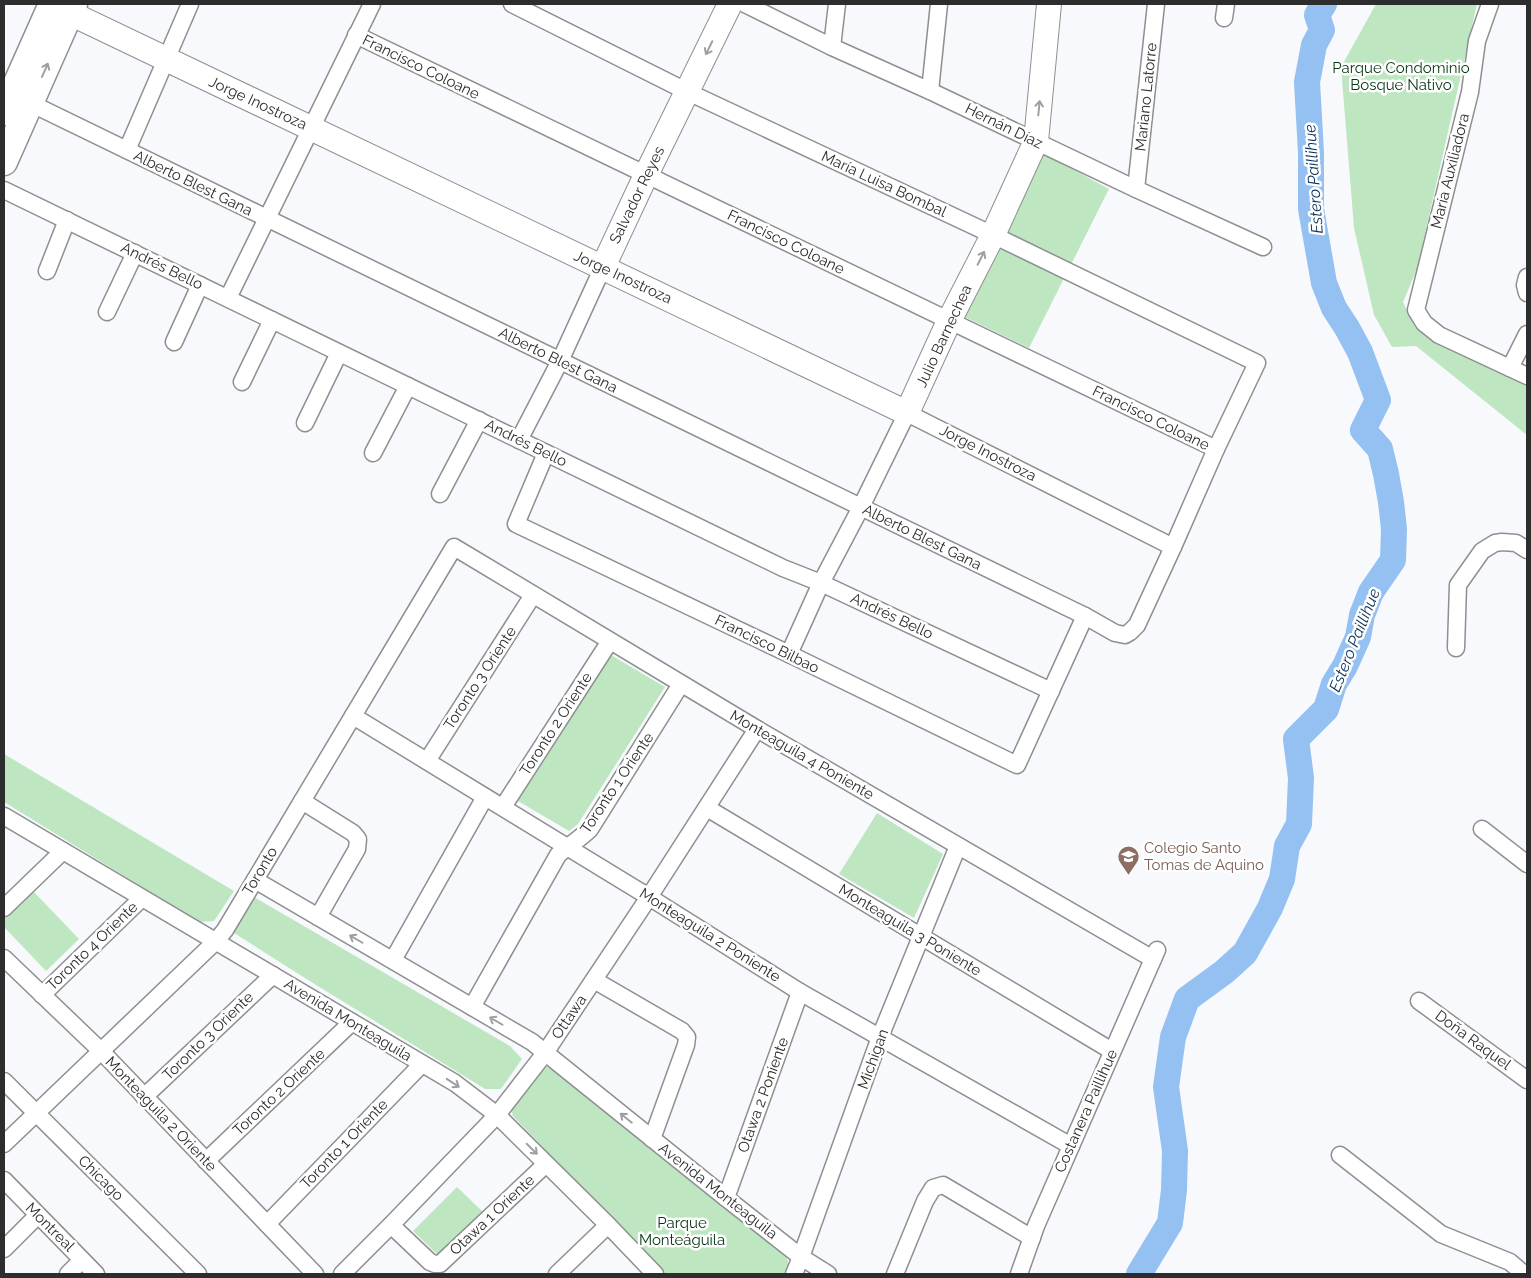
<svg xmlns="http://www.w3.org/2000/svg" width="1531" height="1278" font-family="Raleway,sans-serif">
<rect width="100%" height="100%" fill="#f8f9fc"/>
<g fill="#bee7c1">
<polygon points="1376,4 1477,4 1417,269 1403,302 1415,327 1435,343 1527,385 1527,435 1416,346 1392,347 1374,315 1354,228 1341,67"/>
<polygon points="1043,153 1109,189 1029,348 963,316"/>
<polygon points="611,655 665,687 578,824 569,831 518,801"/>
<polygon points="4,754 234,891 214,921 199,922 4,802"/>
<polygon points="877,813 943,854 914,918 839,874"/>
<polygon points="33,891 79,939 46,971 4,927 4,919"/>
<polygon points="254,897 510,1046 522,1059 501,1089 485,1089 308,980 231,931"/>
<path d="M546,1067L554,1069L721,1206L785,1256C790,1262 789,1267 786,1274H664L513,1116L511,1110L543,1068Z"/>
<polygon points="457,1187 483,1212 440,1257 413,1231"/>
</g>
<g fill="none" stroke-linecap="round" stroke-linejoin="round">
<polyline stroke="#94c0f2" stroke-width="26" points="1139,1274 1170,1223 1174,1190 1175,1151 1166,1087 1173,1037 1187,999 1224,972 1245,953 1270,908 1282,879 1287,846 1299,824 1301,778 1296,739 1326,709 1334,684 1345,666 1358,637 1362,615 1371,592 1393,560 1394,529 1391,502 1386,474 1380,449 1363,430 1378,400 1360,352 1347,328 1334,308 1324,283 1311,209 1311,153 1307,82 1314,45 1322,30 1317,15 1324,4"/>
<defs>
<g id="street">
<polyline points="745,4 832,47 930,91 1136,189 1263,247"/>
<polyline points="1490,4 1477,41 1470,92 1416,310 1424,323 1439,335 1527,376"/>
<polyline points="1224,18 1226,4"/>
<polyline points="356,35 1216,449"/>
<polyline points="832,47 837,4"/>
<polyline points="930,91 939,4"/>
<polyline points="30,103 1085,616 1115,633 1125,635 1130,632 1137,625 1173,547 1216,449 1257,363 993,235 688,92 512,4"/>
<polyline points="127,150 190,4"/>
<polyline points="1136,189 1156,4"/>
<polyline points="4,190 783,568 821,583 1051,691"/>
<polyline points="47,271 67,220"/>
<polyline points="1527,277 1525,285 1527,293"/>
<polyline points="228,298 372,4"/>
<polyline points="107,312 135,253"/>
<polyline points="174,342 200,285"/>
<polyline points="1510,368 1527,334"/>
<polyline points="242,382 272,320"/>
<polyline points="305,423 339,353"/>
<polyline points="519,440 560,361 603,267"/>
<polyline points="373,453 408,386"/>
<polyline points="546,453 516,524 789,654 1017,765 1085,616"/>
<polyline points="440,494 479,420"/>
<polyline points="1456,648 1458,585 1482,551 1495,543 1502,542 1516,543 1527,550"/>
<polyline points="789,654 821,583 861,507 907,413 1173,547"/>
<polyline points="353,716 649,897 800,992 1071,1146"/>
<polyline points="427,761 533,595"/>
<polyline points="302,801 353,833 358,839 357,849 318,917"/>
<polyline points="503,807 610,641"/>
<polyline points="707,808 1112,1051"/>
<polyline points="4,816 455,1083 497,1115 608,1225 655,1274"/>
<polyline points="1482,829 1527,864"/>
<polyline points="255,880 532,1042 726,1198 801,1257 828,1274"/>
<polyline points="4,908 63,851"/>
<polyline points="4,958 101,1051 315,1274"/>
<polyline points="393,960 485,797"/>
<polyline points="594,980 682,1031 687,1037 686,1045 652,1139"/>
<polyline points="42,995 142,898"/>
<polyline points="1419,1001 1527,1080"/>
<path d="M472,1007L558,855C568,846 580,839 590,829L681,684"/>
<polyline points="4,1081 198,1274"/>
<polyline points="144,1097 273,975"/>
<polyline points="4,1144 216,941 225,930 454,547 757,729 1153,959"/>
<polyline points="1340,1155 1441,1234 1510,1262 1524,1274"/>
<polyline points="206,1161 352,1022"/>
<polyline points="4,1180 96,1274"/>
<polyline points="726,1198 800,992"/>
<polyline points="267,1224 422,1064"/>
<polyline points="391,1225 430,1262 435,1264 440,1264 546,1164"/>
<polyline points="4,1249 38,1215"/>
<polyline points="68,1274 82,1260"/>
<polyline points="342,1274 391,1225 497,1115 545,1053 649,897 757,729"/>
<polyline points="557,1274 608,1225"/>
<polyline points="794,1274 801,1257 880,1037 958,846"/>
<polyline points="895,1274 925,1201 933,1188 943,1185 1032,1238"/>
<polyline points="1019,1274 1036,1226 1157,950"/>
</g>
<g id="secondary">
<polyline points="53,5 907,413 949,321 993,235 1036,141 1049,4"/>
<polyline points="603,267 646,175 730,4"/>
</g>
<g id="primary">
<polyline points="4,112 52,4"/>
<polyline points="4,162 74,4"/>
</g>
</defs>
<use href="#street" stroke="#8e8f91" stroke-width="19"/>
<use href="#secondary" stroke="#8e8f91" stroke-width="26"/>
<use href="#primary" stroke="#8e8f91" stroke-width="29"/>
<use href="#street" stroke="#fff" stroke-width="16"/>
<use href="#secondary" stroke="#fff" stroke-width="24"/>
<use href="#primary" stroke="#fff" stroke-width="26"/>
</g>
<defs><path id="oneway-shaft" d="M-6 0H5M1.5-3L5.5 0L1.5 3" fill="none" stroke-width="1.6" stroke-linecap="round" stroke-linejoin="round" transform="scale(1.25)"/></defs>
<g stroke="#a0a0a1">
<use href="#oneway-shaft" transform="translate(709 48) rotate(116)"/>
<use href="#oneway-shaft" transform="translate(45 70) rotate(-66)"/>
<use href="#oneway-shaft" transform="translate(1039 108) rotate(-84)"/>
<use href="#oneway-shaft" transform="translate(981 258) rotate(-63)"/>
<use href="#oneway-shaft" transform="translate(356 939) rotate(-150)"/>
<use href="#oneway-shaft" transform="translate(496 1021) rotate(-150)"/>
<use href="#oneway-shaft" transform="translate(453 1083) rotate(33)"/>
<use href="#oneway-shaft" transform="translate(626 1118) rotate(-141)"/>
<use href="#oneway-shaft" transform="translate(532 1149) rotate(45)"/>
</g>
<defs>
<symbol id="school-pin" viewBox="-11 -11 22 30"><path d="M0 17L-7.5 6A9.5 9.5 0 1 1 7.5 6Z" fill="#8d6e63" stroke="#fff"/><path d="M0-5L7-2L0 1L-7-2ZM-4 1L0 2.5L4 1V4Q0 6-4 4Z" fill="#fff"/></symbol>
</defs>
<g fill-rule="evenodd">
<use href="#school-pin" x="1116" y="844" width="25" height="34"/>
</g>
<g text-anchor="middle" stroke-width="5" stroke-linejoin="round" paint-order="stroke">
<g font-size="15" fill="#2d2d2e" stroke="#fff">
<text transform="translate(421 67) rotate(26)" y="5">Francisco Coloane</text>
<text transform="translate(1146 97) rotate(-84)" y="5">Mariano Latorre</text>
<text transform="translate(258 103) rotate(25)" y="5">Jorge Inostroza</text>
<text transform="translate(1004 126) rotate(26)" y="5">Hernán Díaz</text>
<text transform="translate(1450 171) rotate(-76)" y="5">María Auxiliadora</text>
<text transform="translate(193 183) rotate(26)" y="5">Alberto Blest Gana</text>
<text transform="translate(884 184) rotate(25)" y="5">María Luisa Bombal</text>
<text transform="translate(637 195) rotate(-64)" y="5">Salvador Reyes</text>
<text transform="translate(786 242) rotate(26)" y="5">Francisco Coloane</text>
<text transform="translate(162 266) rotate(26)" y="5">Andrés Bello</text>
<text transform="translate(623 277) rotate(25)" y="5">Jorge Inostroza</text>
<text transform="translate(944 336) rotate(-65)" y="5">Julio Barnechea</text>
<text transform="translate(558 360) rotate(26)" y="5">Alberto Blest Gana</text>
<text transform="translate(1151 418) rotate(26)" y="5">Francisco Coloane</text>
<text transform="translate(526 443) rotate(26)" y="5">Andrés Bello</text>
<text transform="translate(988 453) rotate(27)" y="5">Jorge Inostroza</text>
<text transform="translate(922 537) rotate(26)" y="5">Alberto Blest Gana</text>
<text transform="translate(892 616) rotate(25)" y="5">Andrés Bello</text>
<text transform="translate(767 644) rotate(26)" y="5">Francisco Bilbao</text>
<text transform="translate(480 678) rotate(-57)" y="5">Toronto 3 Oriente</text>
<text transform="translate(556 724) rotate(-57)" y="5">Toronto 2 Oriente</text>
<text transform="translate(802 755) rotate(30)" y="5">Monteaguila 4 Poniente</text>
<text transform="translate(617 783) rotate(-56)" y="5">Toronto 1 Oriente</text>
<text transform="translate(260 871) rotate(-59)" y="5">Toronto</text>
<text transform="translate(910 930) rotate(31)" y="5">Monteaguila 3 Poniente</text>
<text transform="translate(710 935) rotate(32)" y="5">Monteaguila 2 Poniente</text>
<text transform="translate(92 946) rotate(-44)" y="5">Toronto 4 Oriente</text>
<text transform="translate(569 1017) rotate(-56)" y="5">Ottawa</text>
<text transform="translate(348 1020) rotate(31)" y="5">Avenida Monteaguila</text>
<text transform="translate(208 1036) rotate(-44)" y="5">Toronto 3 Oriente</text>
<text transform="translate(1473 1040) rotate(36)" y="5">Doña Raquel</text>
<text transform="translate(873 1059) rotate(-70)" y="5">Michigan</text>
<text transform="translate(279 1092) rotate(-43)" y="5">Toronto 2 Oriente</text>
<text transform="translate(763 1095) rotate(-70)" y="5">Otawa 2 Poniente</text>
<text transform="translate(1086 1111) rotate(-66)" y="5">Costanera Paillihue</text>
<text transform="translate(161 1114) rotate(46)" y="5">Monteaguila 2 Oriente</text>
<text transform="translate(344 1144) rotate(-46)" y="5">Toronto 1 Oriente</text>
<text transform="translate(101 1178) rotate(45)" y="5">Chicago</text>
<text transform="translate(718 1191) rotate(38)" y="5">Avenida Monteaguila</text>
<text transform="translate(492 1215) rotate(-43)" y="5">Otawa 1 Oriente</text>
<text transform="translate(50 1227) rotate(45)" y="5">Montreal</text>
</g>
<g font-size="15" fill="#053812" stroke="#fff">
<text x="1401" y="73">Parque Condominio<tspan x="1401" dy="17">Bosque Nativo</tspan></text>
<text x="682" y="1228">Parque<tspan x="682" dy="17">Monteáguila</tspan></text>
</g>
<g font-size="15" fill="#785e54" stroke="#fff" text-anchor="start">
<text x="1144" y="853">Colegio Santo<tspan x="1144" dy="17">Tomas de Aquino</tspan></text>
</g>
<g font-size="16" font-style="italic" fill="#072f56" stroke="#fff">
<text transform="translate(1313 179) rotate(-94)" y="6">Estero Paillihue</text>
<text transform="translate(1354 640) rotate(-68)" y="6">Estero Paillihue</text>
</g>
</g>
<rect width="1531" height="1278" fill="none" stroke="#2d2d2e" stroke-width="10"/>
</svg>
